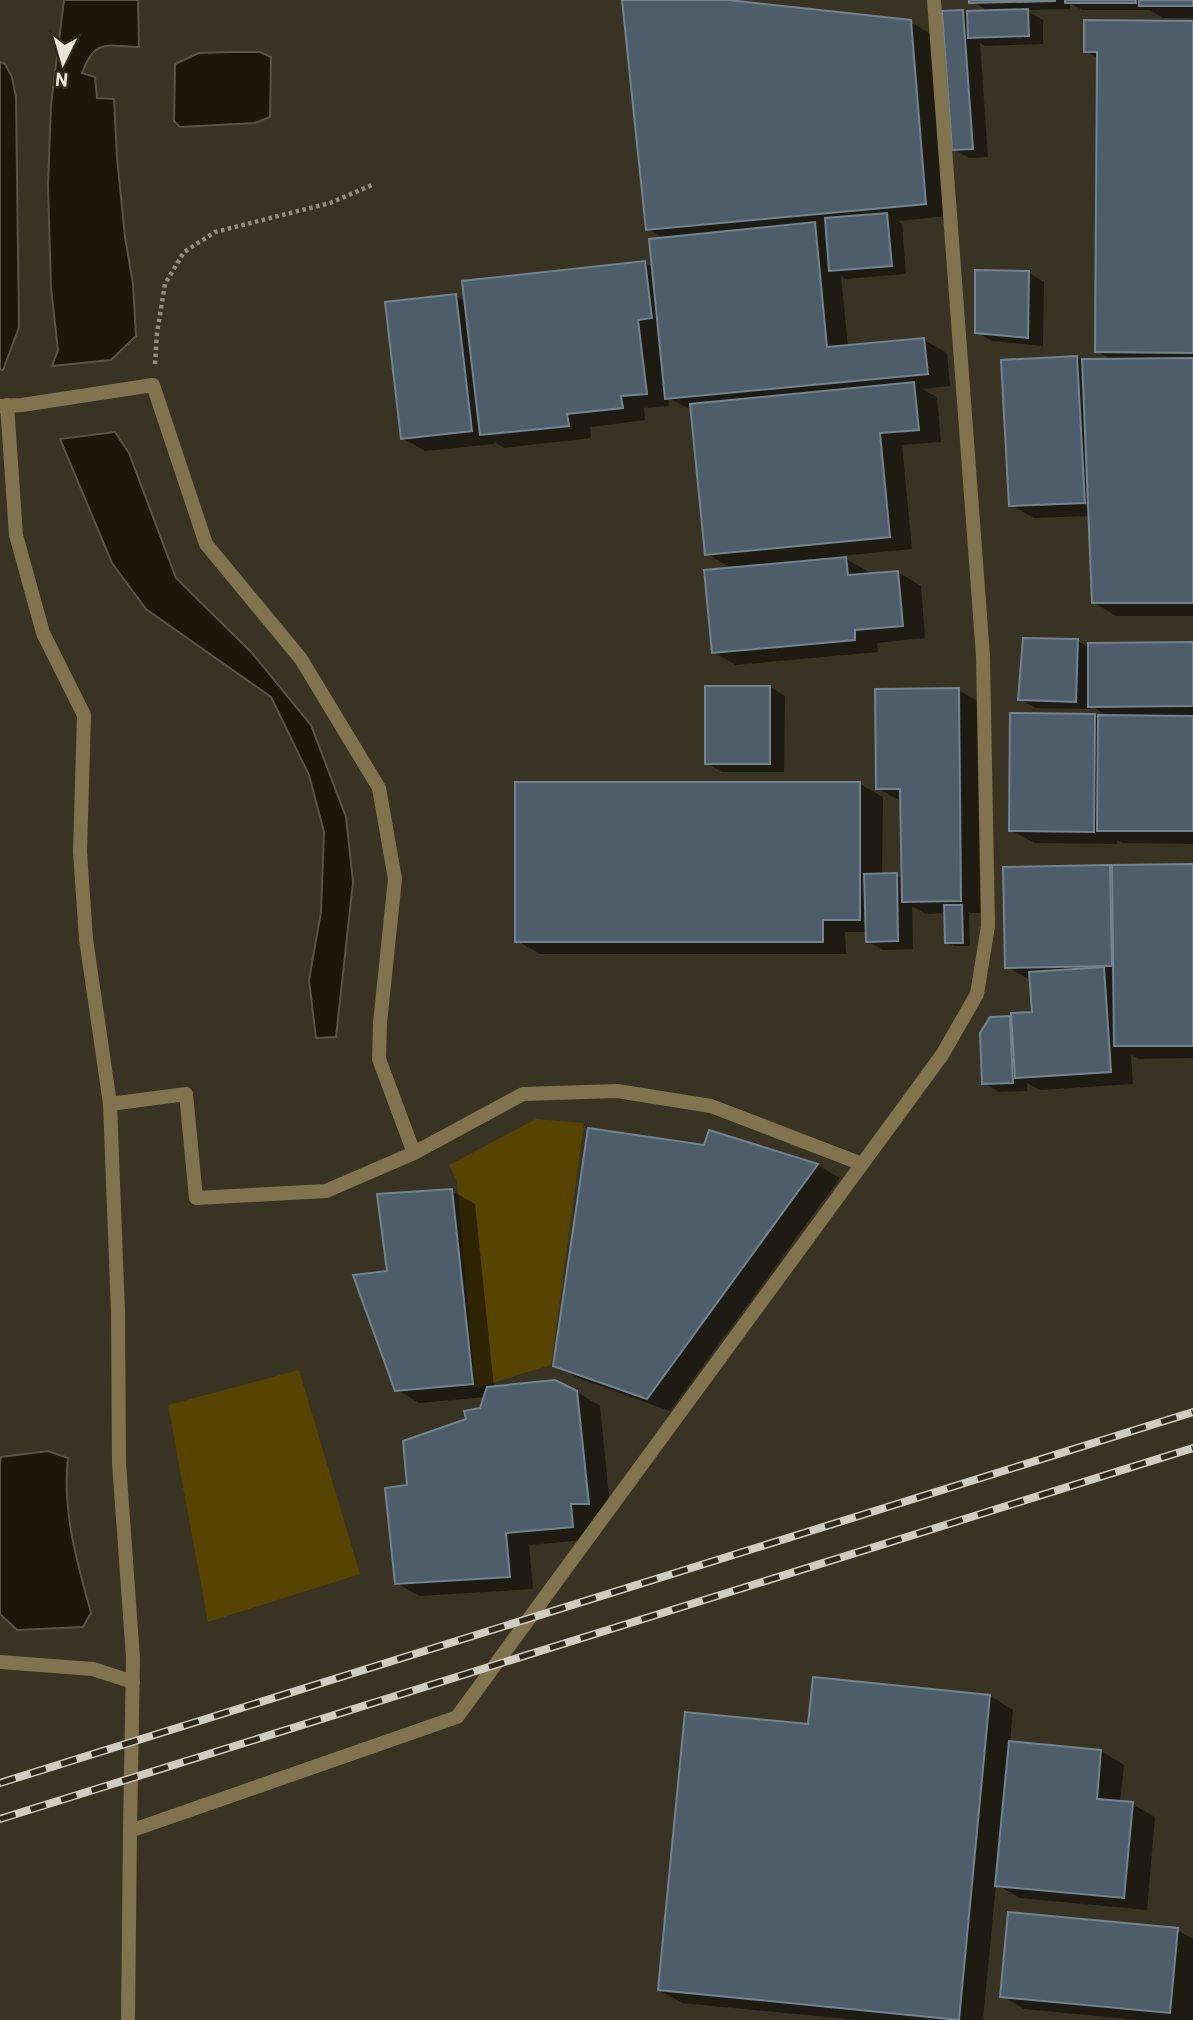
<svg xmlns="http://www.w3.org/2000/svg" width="1193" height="2020" font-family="Barlow,sans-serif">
<rect width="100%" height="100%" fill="#393323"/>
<g fill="#564400">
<polygon points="536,1119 584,1123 551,1365 475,1388 457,1181 449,1165"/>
<polygon points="299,1370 360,1574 208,1622 168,1405"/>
</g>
<g fill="#1b170a" stroke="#585448" stroke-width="2">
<path d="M64,0H138L139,47C107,46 95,38 82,73L95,77L97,98L114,99L117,158L125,237L133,284L136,336L111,360L52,366L58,350L51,288L48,186L51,105Z"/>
<polygon points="232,52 260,52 271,57 270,117 255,123 180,127 174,121 175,64 199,53"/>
<polygon points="0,62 5,64 12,77 16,97 19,327 3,370 0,370"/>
<polygon points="115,432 129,453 176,578 252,653 311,725 346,817 353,882 336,1037 316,1038 309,980 321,912 324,832 309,775 271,697 146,609 112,563 60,439"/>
<path d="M48,1451L68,1458C62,1510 77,1563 91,1613L83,1627L17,1630L0,1614V1463L1,1457Z"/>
</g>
<g fill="#0007" fill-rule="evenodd">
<polygon points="624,0 712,0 910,22 933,35 949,216 898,221 902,224 906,274 846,279 841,276 848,347 924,340 947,353 950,386 922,389 937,397 941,442 902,445 912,549 841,556 869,572 869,575 898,572 921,586 925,638 877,643 878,652 736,665 713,652 733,569 707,554 692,410 668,398 669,406 644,408 645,420 590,427 591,438 504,448 494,442 494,444 425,451 402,438 456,296 466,302 645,263 654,268 665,239 648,229"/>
<polygon points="971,0 1193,0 1193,18 1163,18 1150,10 1082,10 1070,3 1070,9 1025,10 1043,20 1043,44 985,46 980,43 988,157 969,158 953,149 963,11 969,15 989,12"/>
<path d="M1193,23V616H1116L1093,602L1090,516L1034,518L1011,505L1077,358L1084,362L1112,360L1097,351L1099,59L1086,51ZM1078,497L1089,503V507L1076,500Z"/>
<polygon points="1029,273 1044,282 1043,346 992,341 977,332"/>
<polygon points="1078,641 1089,648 1193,644 1193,844 1122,843 1117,840 1117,844 1034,843 1011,830 1095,716 1100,719 1109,717 1091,706 1091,709 1035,708 1020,699"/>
<polygon points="770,687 785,696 784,772 722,772 707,763"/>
<polygon points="958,690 981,703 984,913 969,913 970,946 954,946 947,942 946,913 926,914 912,906 913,949 883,950 867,941 867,932 845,932 846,954 540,954 517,941 860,784 883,797 882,875 896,875 903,879 900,801 878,788"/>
<polygon points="1193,866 1193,1058 1138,1059 1131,1055 1133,1084 1040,1090 1027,1083 1027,1091 999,1092 984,1083 1009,1018 1013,1020 1034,1014 1030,980 1007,967 1110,867 1114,870"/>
<polygon points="710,1132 818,1165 840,1178 670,1411 578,1378 555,1365 705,1147"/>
<polygon points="452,1191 475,1204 494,1388 577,1392 600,1406 611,1516 593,1517 596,1539 529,1545 533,1589 419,1596 397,1583 409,1487 468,1420 481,1410 486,1397 419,1403 396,1389 389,1272"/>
<polygon points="814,1679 990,1696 1013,1710 1010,1743 1101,1751 1124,1765 1120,1803 1132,1804 1155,1817 1147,1910 1020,1898 996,1884 983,2020 857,2020 682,2003 659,1990 810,1726"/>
<polygon points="1177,1930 1193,1939 1193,2020 1137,2020 1024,2009 1002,1996"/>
</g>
<g fill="#4d5d69" stroke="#738390" stroke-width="2">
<polygon points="622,0 728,0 911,20 926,204 646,230"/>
<polygon points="969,0 1055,0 1055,1 969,3"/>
<rect x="1065" y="0" width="71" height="3"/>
<rect x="1139" y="0" width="54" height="6"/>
<polygon points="1028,9 1029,36 968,38 967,11"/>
<polygon points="963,10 973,149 952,150 942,11"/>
<polygon points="1084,20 1193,21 1193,353 1095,352 1097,52 1084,52"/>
<polygon points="887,213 892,266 829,271 825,218"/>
<polygon points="815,222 827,347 924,338 928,374 665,399 649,239"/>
<polygon points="645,261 652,318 638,320 647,394 621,396 623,408 567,414 569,426 480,435 462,281"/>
<polygon points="975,270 1029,271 1028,338 975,333"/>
<polygon points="456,294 472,431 401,439 385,302"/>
<polygon points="1077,356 1085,503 1009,506 1001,360"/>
<polygon points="1193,358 1193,603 1092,603 1082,359"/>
<polygon points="914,382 919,430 880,433 890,537 705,555 690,404"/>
<polygon points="846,557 848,575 898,571 903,626 855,630 855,640 712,653 704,570"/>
<polygon points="1023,638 1078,639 1076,702 1018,700"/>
<polygon points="1193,642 1193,706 1088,707 1088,643"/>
<rect x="705" y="686" width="65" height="78"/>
<polygon points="959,688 961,901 902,902 900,789 876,789 875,689"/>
<polygon points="1010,713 1095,714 1094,832 1009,831"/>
<polygon points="1098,715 1193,716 1193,831 1097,831"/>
<polygon points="515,782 860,782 860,920 823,920 823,942 515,942"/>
<polygon points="1193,864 1193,1046 1114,1046 1112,865"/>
<polygon points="1110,865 1112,966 1005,968 1003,867"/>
<polygon points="897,873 898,941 866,942 864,874"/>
<polygon points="944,905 962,905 963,943 945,943"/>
<polygon points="1104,967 1111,1072 1015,1078 1011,1013 1032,1012 1029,972"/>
<polygon points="1010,1016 1013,1083 982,1084 980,1033 990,1017"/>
<polygon points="588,1128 704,1145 709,1130 818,1164 647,1399 553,1366"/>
<polygon points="452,1189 473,1384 395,1391 353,1275 387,1271 377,1194"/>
<polygon points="555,1380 577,1391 589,1504 571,1504 573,1527 506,1533 510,1577 395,1584 385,1488 407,1485 403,1441 466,1419 464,1411 480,1408 487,1387"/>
<polygon points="813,1677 990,1695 959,2020 658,1990 685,1712 808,1724"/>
<polygon points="1009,1741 1101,1750 1097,1799 1133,1802 1124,1898 995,1886"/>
<polygon points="1008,1912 1178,1928 1170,2013 1000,1997"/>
</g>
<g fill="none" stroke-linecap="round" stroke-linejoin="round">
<polyline stroke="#918d80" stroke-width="4.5" stroke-dasharray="3.5 3.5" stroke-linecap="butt" points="155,364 157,333 165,284 184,252 215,232 330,203 372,185"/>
<g stroke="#80734d" stroke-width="14">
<polyline points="7,405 16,535 43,633 84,715 80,852 86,939 110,1104 186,1094 196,1198 326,1191 414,1153"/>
<polyline points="0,1662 93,1669 133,1682"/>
</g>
<g stroke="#80734d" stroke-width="14">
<polyline points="0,406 22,405 153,385 206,544 301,659 379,788 395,879 380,1023 379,1059 414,1153 523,1094 617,1091 711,1106 862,1164"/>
<polyline points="110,1104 118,1312 119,1463 133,1658 130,1831"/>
<polyline points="128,2020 130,1831 457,1717 942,1055 977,994 988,926 983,656 934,0"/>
</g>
<defs>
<g id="rail">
<polyline points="0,1783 1193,1412"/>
<polyline points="0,1819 1193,1448"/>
</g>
</defs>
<use href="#rail" stroke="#cfccc1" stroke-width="8"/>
<use href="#rail" stroke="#2e291a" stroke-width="5" stroke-dasharray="16" stroke-linecap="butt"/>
</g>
<g transform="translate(63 63) rotate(185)" stroke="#2e291a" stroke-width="5" paint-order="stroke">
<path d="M0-5L12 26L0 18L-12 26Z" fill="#e7e4da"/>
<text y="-10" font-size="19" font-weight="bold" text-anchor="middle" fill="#e7e4da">N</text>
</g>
</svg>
